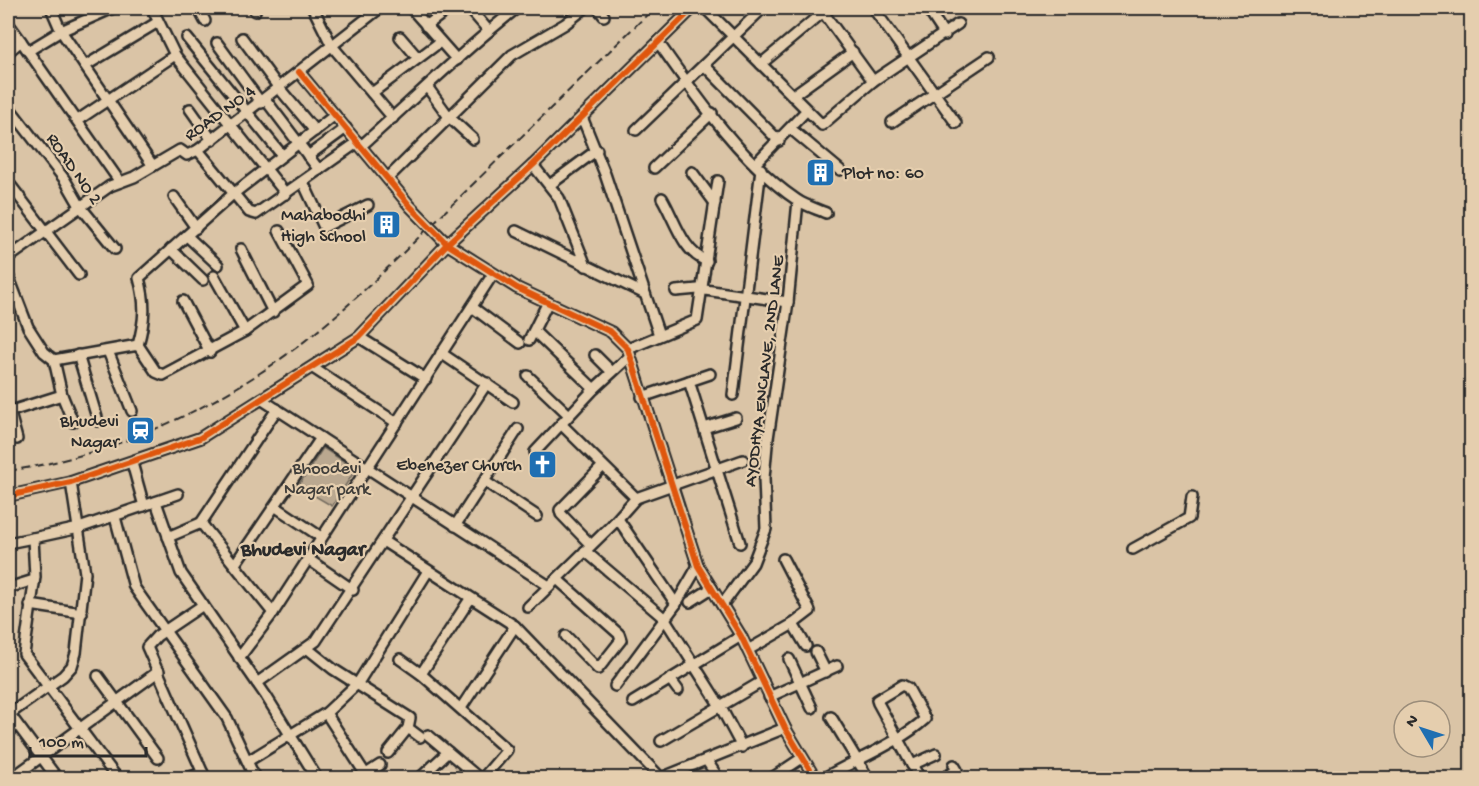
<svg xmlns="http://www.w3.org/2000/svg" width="1479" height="786" font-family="'Gochi Hand',sans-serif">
<rect width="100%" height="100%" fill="#dac4a6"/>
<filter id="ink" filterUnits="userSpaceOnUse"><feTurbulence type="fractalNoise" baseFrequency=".0167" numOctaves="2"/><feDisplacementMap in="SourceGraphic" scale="12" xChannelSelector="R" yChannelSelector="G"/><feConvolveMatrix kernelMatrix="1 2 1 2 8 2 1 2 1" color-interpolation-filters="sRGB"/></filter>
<g filter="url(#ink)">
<polygon fill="#baa890" stroke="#726a5e" stroke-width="1.5" points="323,448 356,469 332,506 298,486"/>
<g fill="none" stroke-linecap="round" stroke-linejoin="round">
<defs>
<g id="minor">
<polyline points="51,8 61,31 153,166"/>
<polyline points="152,8 175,55 286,194"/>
<polyline points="198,8 205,21"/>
<polyline points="254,8 255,11"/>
<polyline points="313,8 332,46 393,118"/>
<polyline points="411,8 457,60"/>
<polyline points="469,8 488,30"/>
<polyline points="598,8 604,16"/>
<polyline points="705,8 822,125 873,81 958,24"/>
<polyline points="820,8 873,81"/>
<polyline points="873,8 956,123"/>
<polyline points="927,8 945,35"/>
<polyline points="8,23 21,41"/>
<polyline points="426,26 450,8"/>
<polyline points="400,37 418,58"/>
<polyline points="187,38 282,155"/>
<polyline points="242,38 279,88 315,131"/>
<path d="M658,42C696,96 742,163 797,200C806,206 817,209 826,213"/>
<polyline points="217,43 261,103"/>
<polyline points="28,51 120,182"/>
<polyline points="8,52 21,41 28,51 61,31 113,8"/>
<polyline points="761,64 828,8"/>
<polyline points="704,65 779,141"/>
<polyline points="85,66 158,22"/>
<polyline points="299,72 410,206 447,244 517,288 611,332 628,349 698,566 741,636 785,728 815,778"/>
<polyline points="428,88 449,117 473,139"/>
<polyline points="372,93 440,42"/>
<polyline points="792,96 853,52"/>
<polyline points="265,99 319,170"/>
<polyline points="8,106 65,180 80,206 115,249"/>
<polyline points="190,109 212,140"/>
<polyline points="582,117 605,174 659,335"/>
<polyline points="78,120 175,55"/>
<polyline points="892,122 989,57"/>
<polyline points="791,129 840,170"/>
<polyline points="636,130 763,8"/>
<path d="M361,146C413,100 463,50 517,8"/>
<polyline points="198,150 249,212 256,214 358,142"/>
<polyline points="308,156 346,128"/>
<polyline points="755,164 806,111"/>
<polyline points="533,165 559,198 586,266"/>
<polyline points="654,168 712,113"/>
<polyline points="692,172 715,203"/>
<polyline points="388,178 512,55 565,24 585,8"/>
<polyline points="8,182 79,275"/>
<polyline points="303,182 324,227 368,205"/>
<polyline points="551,184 597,150"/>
<polyline points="174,197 196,228"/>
<path d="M662,198C675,220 683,253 707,261"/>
<polyline points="516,231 645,294"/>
<polyline points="187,236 218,265"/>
<polyline points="171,249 203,280"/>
<polyline points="241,249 273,312"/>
<polyline points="8,258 110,186 134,177 180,150 187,155 198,150 380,8"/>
<polyline points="8,275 28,327 44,352 54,360 62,395 73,422"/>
<polyline points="214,276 245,331"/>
<polyline points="676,291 698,289 788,302"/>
<polyline points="183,301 210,352"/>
<polyline points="472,307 520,343"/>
<polyline points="534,331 594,389"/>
<polyline points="359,337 426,379"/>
<polyline points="529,340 548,302"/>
<path d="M138,345C145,320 146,303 139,278L233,194L335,115"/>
<polyline points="628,349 697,320 718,181"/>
<polyline points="108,351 132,411"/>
<polyline points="441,353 513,402"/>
<polyline points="78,355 98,421"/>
<polyline points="595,355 612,372"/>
<polyline points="54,360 138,345 156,372 163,375 245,331 308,285 279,231"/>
<polyline points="313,368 397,423"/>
<polyline points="528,376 569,415"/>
<polyline points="689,381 740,543"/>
<polyline points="733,395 761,169"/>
<polyline points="642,397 710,374"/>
<polyline points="261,399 549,586"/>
<polyline points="8,406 17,439"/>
<polyline points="8,412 62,395"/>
<polyline points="561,424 636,498"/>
<polyline points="704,428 736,418"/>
<polyline points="535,452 594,389 630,356"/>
<polyline points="132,463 144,506"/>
<polyline points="484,481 537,516"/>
<polyline points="8,496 71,482 200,438 359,337 447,244 533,165 693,8"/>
<polyline points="156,502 181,573 266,696 317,778"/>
<polyline points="276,507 321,537"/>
<polyline points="115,517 134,587 227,718 255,778"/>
<polyline points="618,519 676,604"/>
<polyline points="201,523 277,409"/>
<polyline points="455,526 518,429"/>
<polyline points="168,537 201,523 273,613"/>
<polyline points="383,541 515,626 461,708"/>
<polyline points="8,543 33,538"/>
<polyline points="591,545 561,514 560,510 603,466"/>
<polyline points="1133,549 1189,518 1192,497"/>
<polyline points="585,551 665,619 720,706 742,747"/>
<polyline points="308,559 353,590"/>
<polyline points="783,559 810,611 793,624"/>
<polyline points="235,564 321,438"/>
<polyline points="557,579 619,634 621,640 598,669 566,636"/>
<polyline points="8,588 34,580"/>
<polyline points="690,602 712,588"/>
<polyline points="30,605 82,613"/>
<polyline points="203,605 157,636 147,647 205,778"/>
<polyline points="722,605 753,563 766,529 764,478 767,445 788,302 798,201"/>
<polyline points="528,607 612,525 636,498 743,460"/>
<polyline points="515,626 661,778"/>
<polyline points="308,649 333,669 410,718 408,728 388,753"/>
<polyline points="748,650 793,624 806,646"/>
<polyline points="816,652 826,672"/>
<polyline points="239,658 273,613 493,274"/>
<polyline points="400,659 421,674 507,750 483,778"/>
<polyline points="789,659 812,708"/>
<polyline points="421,674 470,599"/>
<polyline points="98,676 158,758"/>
<polyline points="670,679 678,690"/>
<polyline points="257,683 316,641 487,383"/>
<polyline points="615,686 676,604 698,566"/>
<polyline points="769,697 837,666"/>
<polyline points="633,702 741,636"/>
<polyline points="8,712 57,778"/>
<polyline points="326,713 366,775"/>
<polyline points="8,715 63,676 72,666 76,653 85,573 71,482"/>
<polyline points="831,717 868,778"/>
<polyline points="408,728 420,737"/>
<polyline points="428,735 479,778"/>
<polyline points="661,741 763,681"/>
<polyline points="248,761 326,713 358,683 428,571"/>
<polyline points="707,761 718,778"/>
<polyline points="12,778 159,671"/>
<polyline points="117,778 24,654 35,577 33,538 79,528 178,494"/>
<polyline points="187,778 203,773"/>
<polyline points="360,778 380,765"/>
<polyline points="420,778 448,752"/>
<polyline points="661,778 785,728"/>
<polyline points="772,778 802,758"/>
<path d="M824,778C855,760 899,743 925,719L908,688L902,685L877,700L878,703L912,765"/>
<polyline points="920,778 912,765 936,754"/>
<polyline points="944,778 957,770 954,765"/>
</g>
</defs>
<use href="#minor" stroke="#2b2b2b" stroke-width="14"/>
<use href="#minor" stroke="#e5ceae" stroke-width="9"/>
<path stroke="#2b2b2b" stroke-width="2" stroke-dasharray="9 4.5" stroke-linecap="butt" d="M8,471C122,454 233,401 321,328C370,288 414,241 460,197C524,134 589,71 654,8"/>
<defs>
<g id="cycleway">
<polyline points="299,72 410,206 447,244 517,288 611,332 628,349 698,566 741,636 785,728 815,778"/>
<polyline points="8,496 71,482 200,438 359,337 447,244 533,165 693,8"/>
</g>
</defs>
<use href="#cycleway" stroke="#e5ceae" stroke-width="10"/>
<use href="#cycleway" stroke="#df570e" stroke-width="6"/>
</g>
</g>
<defs>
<symbol id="building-square" viewBox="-11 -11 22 22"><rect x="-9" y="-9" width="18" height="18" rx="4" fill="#1f6fb2" stroke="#e5ceae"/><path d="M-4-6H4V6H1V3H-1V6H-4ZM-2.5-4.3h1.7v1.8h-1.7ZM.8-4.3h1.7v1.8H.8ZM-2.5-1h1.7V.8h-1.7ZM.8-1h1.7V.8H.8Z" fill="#fff"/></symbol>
<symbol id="station-square" viewBox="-11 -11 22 22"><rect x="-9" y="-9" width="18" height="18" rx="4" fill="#1f6fb2" stroke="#e5ceae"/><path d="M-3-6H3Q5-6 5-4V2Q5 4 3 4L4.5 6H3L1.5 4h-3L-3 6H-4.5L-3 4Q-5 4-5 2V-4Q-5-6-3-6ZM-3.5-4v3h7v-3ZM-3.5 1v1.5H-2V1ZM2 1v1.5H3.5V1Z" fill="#fff"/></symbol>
<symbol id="church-square" viewBox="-11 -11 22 22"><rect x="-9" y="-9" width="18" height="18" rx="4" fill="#1f6fb2" stroke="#e5ceae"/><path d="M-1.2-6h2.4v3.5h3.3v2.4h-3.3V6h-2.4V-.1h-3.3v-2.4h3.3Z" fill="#fff"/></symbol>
</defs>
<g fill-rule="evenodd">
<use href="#building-square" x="804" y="156" width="33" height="33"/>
<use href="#building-square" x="370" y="208" width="33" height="33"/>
<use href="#station-square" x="124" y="414" width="33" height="33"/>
<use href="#church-square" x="526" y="448" width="33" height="33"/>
</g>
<g text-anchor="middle" stroke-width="4.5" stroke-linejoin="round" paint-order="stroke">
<g font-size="18" fill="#2b2b2b" stroke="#e5ceae">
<text transform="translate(219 112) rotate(-36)" y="6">ROAD NO 4</text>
<text transform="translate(75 168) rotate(55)" y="6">ROAD NO 2</text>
<text transform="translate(763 371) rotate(-83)" y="6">AYODHYA ENCLAVE, 2ND LANE</text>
</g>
<g font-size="18" fill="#2b2b2b" stroke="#e5ceae" text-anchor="end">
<text x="842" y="178" text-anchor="start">Plot no: 60</text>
<text x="366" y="220">Mahabodhi<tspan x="366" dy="21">High School</tspan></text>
<text x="119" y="426">Bhudevi<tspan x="119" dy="21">Nagar</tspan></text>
<text x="522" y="470">Ebenezer Church</text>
</g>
<g font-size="18" fill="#403e3a" stroke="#e5ceae">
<text x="327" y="473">Bhoodevi<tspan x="327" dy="21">Nagar park</tspan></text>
</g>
<g font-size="20" font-weight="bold" fill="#2b2b2b" stroke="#e5ceae">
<text x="303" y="555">Bhudevi Nagar</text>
</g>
</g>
<rect width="1479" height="786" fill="none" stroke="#e5ceae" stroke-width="30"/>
<rect x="15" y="15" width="1449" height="756" fill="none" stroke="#2b2b2b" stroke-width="2" filter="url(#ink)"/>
<g transform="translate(1422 729) rotate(309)"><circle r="28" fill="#e5ceae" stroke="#9b8d7a" stroke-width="1.5"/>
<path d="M0-4.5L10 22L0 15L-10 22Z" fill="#1f6fb2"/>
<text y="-9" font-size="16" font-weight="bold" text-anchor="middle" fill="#2b2b2b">N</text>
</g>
<path d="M30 747v9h116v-9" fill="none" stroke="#2b2b2b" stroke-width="3"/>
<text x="39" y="747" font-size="18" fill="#2b2b2b" stroke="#e5ceae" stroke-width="4.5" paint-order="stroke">100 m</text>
</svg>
